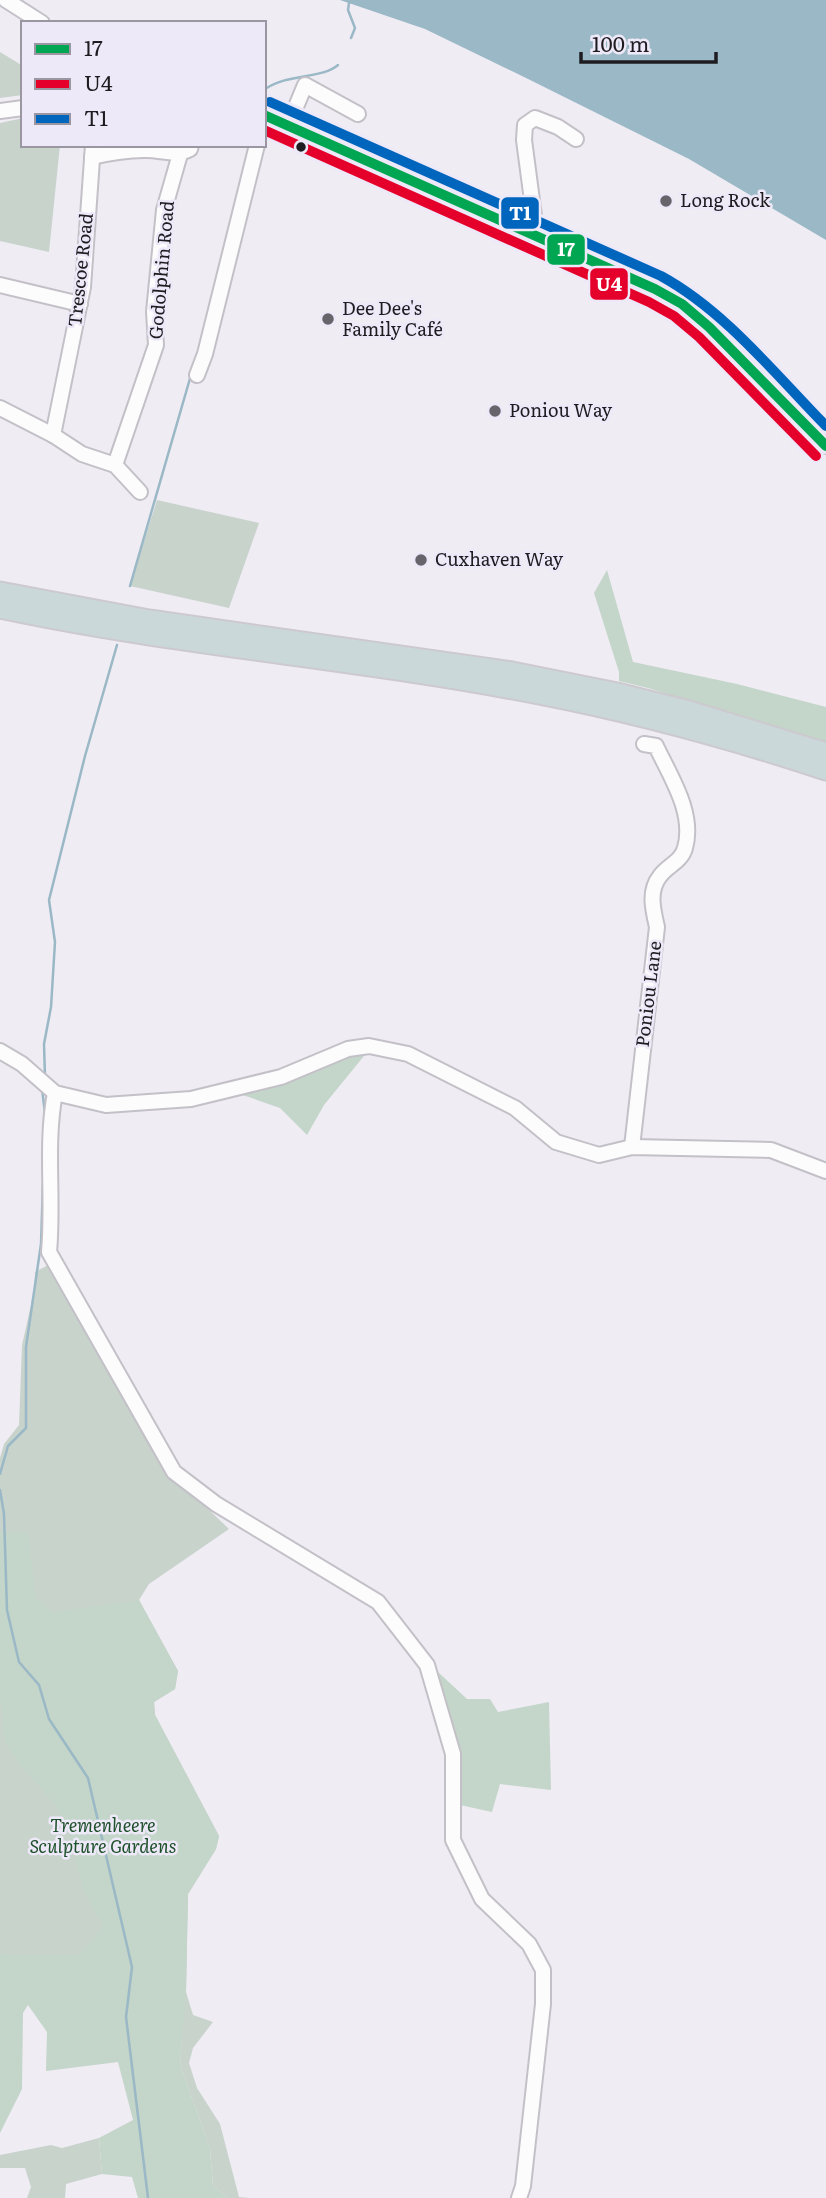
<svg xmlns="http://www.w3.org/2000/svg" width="826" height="2198" font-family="Literata,serif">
<rect width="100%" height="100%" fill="#efecf4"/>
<g fill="#c8d3cc">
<polygon points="0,52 23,66 23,95 0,98"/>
<polygon points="23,118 23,145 60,145 49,252 0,241 0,123"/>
<polygon points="157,500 259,523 229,608 130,586"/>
<polygon points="52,1263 182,1484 229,1529 149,1584 139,1600 178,1671 175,1689 154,1702 155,1715 219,1836 216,1849 188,1894 186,1992 193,2015 213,2022 193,2048 189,2063 197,2088 220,2124 239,2197 249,2198 228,2198 213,2186 210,2148 180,2065 185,1993 0,1976 0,1458 4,1444 19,1425 22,1345 34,1292 35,1272"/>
<polygon points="99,2138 102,2174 66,2184 65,2198 27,2198 31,2187 25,2168 0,2168 0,2155 51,2145 62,2148"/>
</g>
<g fill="#c4d5c9">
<polygon points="607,570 633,662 737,684 826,707 826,744 648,688 619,681 619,672 594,593"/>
<polygon points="368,1051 324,1105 307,1135 280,1108 240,1094 291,1081 346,1056"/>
<path d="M0,1532L29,1533L35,1598L53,1612L139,1600L178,1671L175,1689L154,1702L155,1715L219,1836L216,1849L188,1894L186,1992L180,2065L210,2148L213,2186L228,2198H138L132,2177L102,2174L99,2138L133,2120L118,2062L46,2071L47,2032L28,2005L23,2013L22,2089L0,2133V1954L77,1955L93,1940L103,1924C96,1912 86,1899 82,1886C75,1863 75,1840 63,1818C48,1791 22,1773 7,1746C1,1734 4,1716 0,1703Z"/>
<polygon points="438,1672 467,1699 490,1699 498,1712 549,1702 551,1790 500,1784 492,1812 460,1805 460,1757"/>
</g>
<polygon fill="#9ab8c5" points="340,0 826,0 826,240 689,159 518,74 425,29"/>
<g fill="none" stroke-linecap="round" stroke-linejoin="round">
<g stroke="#9ab8c5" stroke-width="2.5">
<polyline points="349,3 348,10 355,28 351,38"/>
<path d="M265,89C289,73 322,79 338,65"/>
<polyline points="130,586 191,375"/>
<polyline points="45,1077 44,1044 51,1007 55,942 49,900 85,756 117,645"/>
<polyline points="42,1089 45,1113"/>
<polyline points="0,1474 8,1446 26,1428 26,1347 41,1244 43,1183"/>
<polyline points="0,1490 4,1514 7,1610 19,1662 39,1685 49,1719 88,1778 132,1967 126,2017 148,2198"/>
</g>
<defs>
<g id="minor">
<polyline points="6,0 42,23"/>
<polyline points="0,111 23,108"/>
<polyline points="264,115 655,289 682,304 709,327 826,446"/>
<polyline points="288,126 305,85 358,114"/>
<path d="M92,157C109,153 126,150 144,150C160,149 175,157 190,149L191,145"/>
<polyline points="537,238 524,140 525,125 535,118 558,127 576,139"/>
<polyline points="0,285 80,304"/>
<polyline points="197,375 205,354 257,145"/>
<polyline points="0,408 53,435 82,454 115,465 140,492"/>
<polyline points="53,435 83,287 93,145"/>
<polyline points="115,465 156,345 154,312 164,210 180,154"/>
<polyline points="0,1051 22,1064 55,1093 106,1105 191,1099 281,1077 348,1049 369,1046 408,1054 515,1108 556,1142 599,1155 632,1147 771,1150 826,1171"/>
<path d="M55,1093C45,1145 54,1199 49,1252L174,1472L216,1504L378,1602L427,1665L453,1754V1840L482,1899L529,1944L543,1970V2004L523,2186L519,2198"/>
<path d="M632,1147L657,927C653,910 648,891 660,876C668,865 681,862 685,848C695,813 670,776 656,746L644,744"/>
</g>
<g id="highway">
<polyline points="0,592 149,620 512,672 617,693 689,711 826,753"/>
<path d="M0,608C178,646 361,659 539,694C637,713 732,739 826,770"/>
</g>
</defs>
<use href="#minor" stroke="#c3c1c7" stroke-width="18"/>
<use href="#highway" stroke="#cccacf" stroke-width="23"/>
<use href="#minor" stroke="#fdfcfd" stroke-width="14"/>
<use href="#highway" stroke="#cbd8da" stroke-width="19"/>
<defs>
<polyline id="bus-1" points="264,115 655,289 682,304 709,327 826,446"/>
<polyline id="bus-2" points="264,130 649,302 674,316 699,337 816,456"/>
<path id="bus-3" d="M270,102L661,276C725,311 775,374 826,426"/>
</defs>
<use href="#bus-1" stroke="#eee9f8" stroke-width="16"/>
<use href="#bus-2" stroke="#eee9f8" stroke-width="16"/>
<use href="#bus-3" stroke="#eee9f8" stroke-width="16"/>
<use href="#bus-1" stroke="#00a651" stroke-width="10"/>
<use href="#bus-2" stroke="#e4002b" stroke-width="10"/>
<use href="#bus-3" stroke="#0065bd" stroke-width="10"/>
</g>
<circle fill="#1e1c21" stroke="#eee9f8" stroke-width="2.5" cx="301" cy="147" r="6"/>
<g fill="#67656b" stroke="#eee9f8" stroke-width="2.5">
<circle cx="666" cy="201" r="7"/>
<circle cx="328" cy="319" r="7"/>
<circle cx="495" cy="411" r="7"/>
<circle cx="421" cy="560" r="7"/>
</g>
<g text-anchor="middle" stroke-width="5" stroke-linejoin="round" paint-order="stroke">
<g font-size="18" fill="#1e1c21" stroke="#eee9f8" text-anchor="start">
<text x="680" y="207">Long Rock</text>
<text x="342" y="315">Dee Dee's<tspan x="342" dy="21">Family Café</tspan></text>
<text x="509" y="417">Poniou Way</text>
<text x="435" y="566">Cuxhaven Way</text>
</g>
<g font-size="18" fill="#1e1c21" stroke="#eee9f8">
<text transform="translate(81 270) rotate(-84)" y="6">Trescoe Road</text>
<text transform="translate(162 270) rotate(-85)" y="6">Godolphin Road</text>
<text transform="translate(649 994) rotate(-83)" y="6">Poniou Lane</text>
</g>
<g font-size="18" font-style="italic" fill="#1e502b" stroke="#eee9f8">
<text x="103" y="1832">Tremenheere<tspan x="103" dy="21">Sculpture Gardens</tspan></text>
</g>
</g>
<g stroke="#eee9f8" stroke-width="2.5">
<rect x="500" y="196" width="40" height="34" rx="7" fill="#0065bd"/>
<rect x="546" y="233" width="40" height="33" rx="7" fill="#00a651"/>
<rect x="589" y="267" width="40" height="34" rx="7" fill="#e4002b"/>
</g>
<g font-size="19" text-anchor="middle" font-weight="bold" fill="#fff">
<text x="520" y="220">T1</text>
<text x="566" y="256">17</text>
<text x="609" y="291">U4</text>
</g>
<rect x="21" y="21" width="245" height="126" fill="#eee9f8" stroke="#9b97a2" stroke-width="2"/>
<rect x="35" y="44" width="35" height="10" fill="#00a651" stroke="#9b97a2" stroke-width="2"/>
<text x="84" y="56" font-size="21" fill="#1e1c21">17</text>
<rect x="35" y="79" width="35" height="10" fill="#e4002b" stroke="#9b97a2" stroke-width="2"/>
<text x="84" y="91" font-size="21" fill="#1e1c21">U4</text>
<rect x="35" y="114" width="35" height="10" fill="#0065bd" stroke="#9b97a2" stroke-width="2"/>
<text x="84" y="126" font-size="21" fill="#1e1c21">T1</text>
<path d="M581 52v10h135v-10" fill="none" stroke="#1e1c21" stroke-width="3.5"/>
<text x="592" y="52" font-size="21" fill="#1e1c21" stroke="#eee9f8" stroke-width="5" paint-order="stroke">100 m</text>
</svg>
